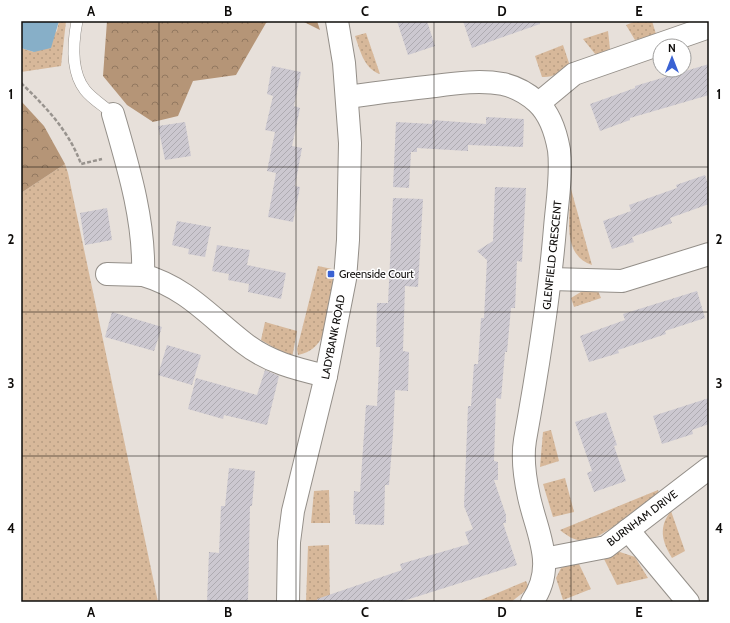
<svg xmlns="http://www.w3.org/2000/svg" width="730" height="623" font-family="Cabin,sans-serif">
<defs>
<pattern id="grass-dots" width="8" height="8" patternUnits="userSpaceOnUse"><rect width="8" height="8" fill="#d7b89a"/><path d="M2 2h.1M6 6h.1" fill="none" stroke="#b79d83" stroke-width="1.8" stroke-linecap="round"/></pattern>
<pattern id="forest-crowns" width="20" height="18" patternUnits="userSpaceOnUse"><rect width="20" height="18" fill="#b59577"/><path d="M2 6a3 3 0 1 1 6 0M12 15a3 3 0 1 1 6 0" fill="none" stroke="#927860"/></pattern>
<pattern id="building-hatch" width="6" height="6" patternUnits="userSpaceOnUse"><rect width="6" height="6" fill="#ccc8d0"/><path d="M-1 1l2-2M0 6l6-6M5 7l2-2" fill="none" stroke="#aeabb1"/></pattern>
</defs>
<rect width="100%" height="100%" fill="#e7e0da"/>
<g fill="url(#grass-dots)">
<polygon points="59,21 66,21 61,66 21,72 21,48 34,52 57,31"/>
<polygon points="636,21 652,21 656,34 635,40 626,25"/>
<polygon points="608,31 610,49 596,55 583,39"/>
<path d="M366,33L380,74C364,69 360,50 355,36Z"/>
<path d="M563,45L570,66C561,72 552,78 542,77L535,56Z"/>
<polygon points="65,164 68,173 158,602 21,602 21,193"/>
<path d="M571,189L592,265C561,255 570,215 571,189Z"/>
<path d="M318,266L337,270L323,335C318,346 311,352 298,355L297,349Z"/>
<polygon points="597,288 601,298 574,307 571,298 584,290"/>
<polygon points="265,322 297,331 292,358 261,340"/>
<polygon points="551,430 559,461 540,467 543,432"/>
<polygon points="565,478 574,512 553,517 543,484"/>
<polygon points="329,490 330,523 311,523 314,491"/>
<path d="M658,490L659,493C643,504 600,541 583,541C574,540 567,536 560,530Z"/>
<path d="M671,511L685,551L672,558C662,542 658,527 671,511Z"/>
<polygon points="329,545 330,602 306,602 308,546"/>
<polygon points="617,551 635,557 648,578 617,585 604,559"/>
<polygon points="570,564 579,564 591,589 563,600 556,578 561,568"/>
<polygon points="526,581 529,588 511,602 476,602"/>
</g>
<g fill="url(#forest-crowns)">
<polygon points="107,21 269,21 266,23 236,75 193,81 178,116 153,122 127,105 103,76"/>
<polygon points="302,21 317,21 320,30"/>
<polygon points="21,101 44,126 65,164 21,193"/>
</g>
<polygon fill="#87afc8" points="21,21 59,21 51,48 34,52 21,48"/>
<g fill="url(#building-hatch)">
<polygon points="397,21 427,21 435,46 408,55"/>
<polygon points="463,21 540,21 540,24 472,48"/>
<polygon points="709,64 709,95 630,118 630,120 600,131 590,104 635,88 635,86"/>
<polygon points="272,66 301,72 294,106 300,108 292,146 302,148 295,186 300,187 293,222 268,217 276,173 267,171 275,132 265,130 273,96 267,94"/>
<polygon points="486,117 524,119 523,147 468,145 468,151 417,148 417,152 411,152 409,188 393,187 396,122 432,124 432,120 486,124"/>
<polygon points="185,122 191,156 165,160 158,126"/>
<polygon points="705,175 709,187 709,204 670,218 672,223 632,237 634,242 612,249 603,221 631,211 629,205 677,188 676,185"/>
<polygon points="495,187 526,188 522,262 517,261 515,308 511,308 507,352 505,352 501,399 496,398 494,461 498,462 498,480 494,480 506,515 506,523 503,523 517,565 400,602 318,602 317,599 402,570 400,564 469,544 465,532 473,529 464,506 468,406 471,406 474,364 478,364 481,318 484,318 487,260 477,251 493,241"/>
<polygon points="393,198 423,199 418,287 405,286 403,351 409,352 408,391 395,390 393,434 389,485 385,485 384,525 355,524 355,515 353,515 354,491 360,492 366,405 377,406 380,347 376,347 377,303 388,303"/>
<polygon points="107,208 112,240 85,245 80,213"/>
<polygon points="177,221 211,227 205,257 188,254 189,249 172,245"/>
<polygon points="217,245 250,250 247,265 286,273 281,299 248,292 249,284 228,280 229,274 212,271"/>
<polygon points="697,291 705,318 665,331 666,334 618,350 619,353 589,362 580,336 625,320 623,314"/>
<polygon points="112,312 162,327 154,351 105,337"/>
<polygon points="167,345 201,355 192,385 158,375"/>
<polygon points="265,370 279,376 267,425 224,415 223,419 188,409 196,378 257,395"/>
<polygon points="709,398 709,424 692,430 693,434 662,444 653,416"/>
<polygon points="606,412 617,445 614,446 626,481 594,492 587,473 592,471 575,422"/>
<polygon points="229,468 255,471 252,506 250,506 248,602 207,602 209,552 219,553 221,506 225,506"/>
</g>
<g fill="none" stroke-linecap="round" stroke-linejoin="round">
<defs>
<path id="lane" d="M77,21C73,42 71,72 85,90C92,99 104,106 113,114"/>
<g id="street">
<path d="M347,97C376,93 406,89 435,86C457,83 481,80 503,84C516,87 527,93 537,102C550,114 556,133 559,150C562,175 557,203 555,228C549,301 538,368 525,440C522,458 525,479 529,497C537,534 557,566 532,602"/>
<polyline points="539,103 574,74 709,27"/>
<path d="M113,114C128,166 145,221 143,275C187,288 209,316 244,343C268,362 296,369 326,376"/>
<polyline points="107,274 143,275"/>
<polyline points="551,279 622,281 709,254"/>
<polyline points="628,530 688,602"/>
<polyline points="544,559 606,547 709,468"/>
</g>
<polyline id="secondary" points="288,602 289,542 293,511 326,376 345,279 348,240 350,143 344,63 337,21"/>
</defs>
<use href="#lane" stroke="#948f89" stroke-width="12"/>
<use href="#street" stroke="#948f89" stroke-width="24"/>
<use href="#secondary" stroke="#948f89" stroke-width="24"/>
<path stroke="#98938e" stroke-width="2.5" stroke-dasharray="4 2" stroke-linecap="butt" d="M21,83C46,107 69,131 81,164L102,159"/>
<use href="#lane" stroke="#fff" stroke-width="11"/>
<use href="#street" stroke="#fff" stroke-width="22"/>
<use href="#secondary" stroke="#fff" stroke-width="22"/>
</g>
<path fill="none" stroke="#0e0c0a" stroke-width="1" stroke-opacity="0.55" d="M159,21V602M296,21V602M434,21V602M571,21V602M21,167H709M21,312H709M21,456H709"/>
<rect fill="#3a62d3" stroke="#fff" stroke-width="1.5" x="327" y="270" width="8" height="8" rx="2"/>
<g text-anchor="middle" stroke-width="3" stroke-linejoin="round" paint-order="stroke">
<g font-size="11" fill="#0e0c0a" stroke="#fff">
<text transform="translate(552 255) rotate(-84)" y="4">GLENFIELD CRESCENT</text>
<text transform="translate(333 337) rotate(-79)" y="4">LADYBANK ROAD</text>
<text transform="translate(642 518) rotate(-37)" y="4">BURNHAM DRIVE</text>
</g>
<g font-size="11" fill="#0e0c0a" stroke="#fff" text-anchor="start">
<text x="339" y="278">Greenside Court</text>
</g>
</g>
<rect width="730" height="623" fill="none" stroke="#ffffff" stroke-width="44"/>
<g transform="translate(672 58)"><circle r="19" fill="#ffffff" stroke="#9f9e9d"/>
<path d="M0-3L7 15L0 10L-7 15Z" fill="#3a62d3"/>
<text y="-6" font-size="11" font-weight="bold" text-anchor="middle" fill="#0e0c0a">N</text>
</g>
<rect x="22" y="22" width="686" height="579" fill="none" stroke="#0e0c0a" stroke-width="1.5"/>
<g font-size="13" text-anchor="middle" font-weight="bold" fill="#0e0c0a">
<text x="91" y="16">A</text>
<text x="228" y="16">B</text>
<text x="365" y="16">C</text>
<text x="502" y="16">D</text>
<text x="639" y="16">E</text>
<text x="11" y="99">1</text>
<text x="719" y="99">1</text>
<text x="11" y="244">2</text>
<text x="719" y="244">2</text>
<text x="11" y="388">3</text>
<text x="719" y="388">3</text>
<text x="11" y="533">4</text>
<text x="719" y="533">4</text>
<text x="91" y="617">A</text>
<text x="228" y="617">B</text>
<text x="365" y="617">C</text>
<text x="502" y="617">D</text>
<text x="639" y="617">E</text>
</g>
</svg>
